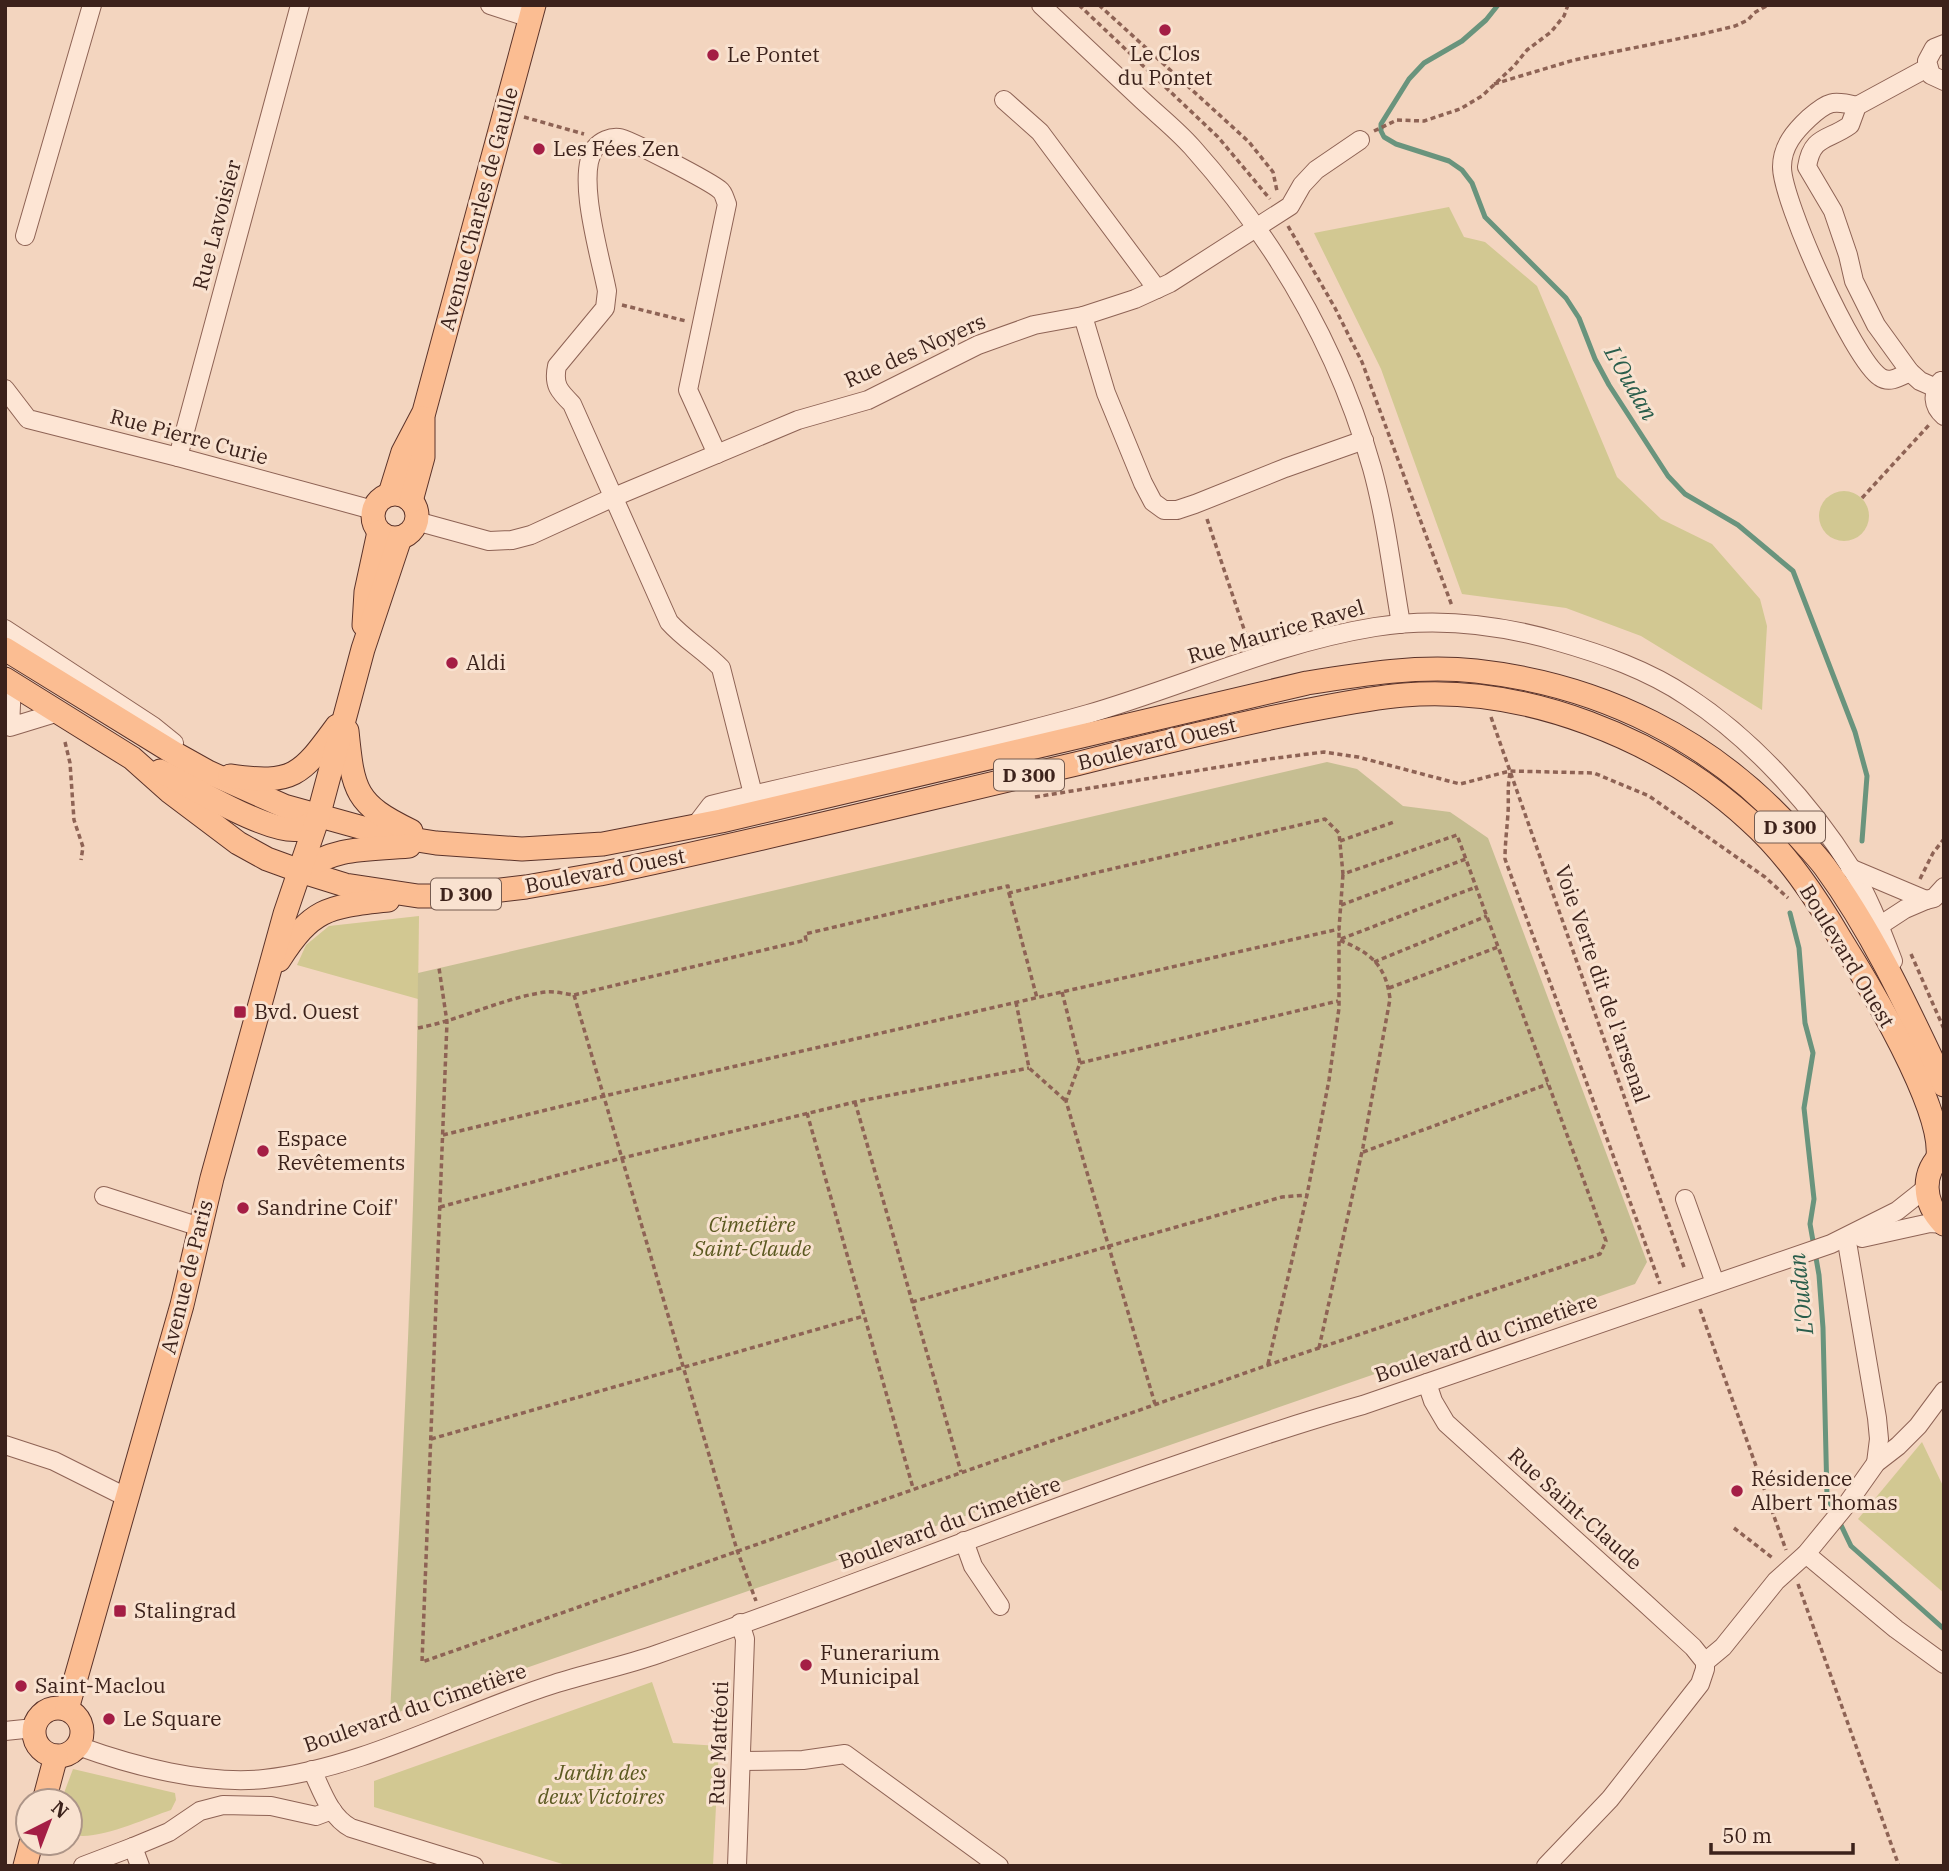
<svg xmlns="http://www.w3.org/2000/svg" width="1949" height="1871" font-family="'IBM Plex Serif',serif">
<rect width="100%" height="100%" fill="#f3d5bf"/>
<g fill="#d2c892">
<polygon points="1449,207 1464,237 1485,242 1537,286 1617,477 1661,519 1712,544 1760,599 1767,626 1762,710 1641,636 1566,608 1462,594 1381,369 1314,233"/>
<circle cx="1844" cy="516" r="25"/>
<polygon points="419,916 418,999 297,965 306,945 329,926"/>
<polygon points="1922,1442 1944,1488 1944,1593 1858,1519"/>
<polygon points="652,1682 673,1743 719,1746 713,1866 569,1866 374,1807 374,1781"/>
<path d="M73,1769L175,1793L176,1800L171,1810C146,1818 95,1843 70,1834V1801H61Z"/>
</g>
<path fill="#c6be92" d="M1327,762L1357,769L1403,806L1450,812L1488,838L1647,1262L1635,1284L390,1715C402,1468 416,1221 418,973Z"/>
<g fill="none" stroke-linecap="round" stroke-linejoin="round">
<g stroke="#69947d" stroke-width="5">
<polyline points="1498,5 1486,20 1462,41 1424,63 1409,79 1381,124 1381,131 1384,137 1396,144 1449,161 1462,170 1472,183 1485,217 1566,298 1579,318 1595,359 1609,385 1668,476 1685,494 1738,525 1793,571 1855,732 1867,776 1862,841"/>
<polyline points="1790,913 1799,948 1805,1023 1813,1053 1804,1108 1814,1199 1810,1224 1819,1275 1823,1328 1827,1497 1835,1512"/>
<polyline points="1839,1521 1851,1546 1944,1629"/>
</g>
<defs>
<g id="minor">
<polyline points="490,5 530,18"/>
<path d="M1041,5C1075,37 1108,68 1142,100C1158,115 1177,130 1192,147C1275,240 1338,348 1372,468C1386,519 1392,572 1401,624"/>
<polyline points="1944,44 1934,48 1927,61 1931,75 1944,81"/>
<path d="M1927,68L1857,106L1850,125C1828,141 1812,135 1807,167L1833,211L1848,255L1854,281L1876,325L1910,372L1920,381L1936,388"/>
<polyline points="1004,100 1040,132 1157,289"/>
<path d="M1857,106C1833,100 1828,101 1809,118C1795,131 1782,146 1782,167C1782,201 1853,359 1880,377C1890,384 1901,376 1910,372"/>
<polyline points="25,236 92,5"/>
<polyline points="1083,316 1106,393 1143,483 1153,502 1164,510 1177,510 1195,504 1285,468 1364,440"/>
<path d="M1941,381C1932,393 1932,406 1944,416"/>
<polyline points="5,389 28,419 178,457 373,510"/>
<path d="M717,454L688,390L727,204C725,200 724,193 720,190C711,182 629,139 619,138C610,137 601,141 595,148C575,174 601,259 607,291L605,308L557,366C553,385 559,391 572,404L669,622C685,640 705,651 721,668L753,794"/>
<polyline points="178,457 300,5"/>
<polyline points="416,521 489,541 512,540 531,535 614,497 798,420 868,400 978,345 1034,325 1083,316 1135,299 1170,283 1290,206 1302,185 1316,170 1360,140"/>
<polyline points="5,629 153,726 174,743"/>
<polyline points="12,683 10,727 59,712"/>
<path d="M695,826L711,805C837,774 964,749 1088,714C1184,686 1276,643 1375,627C1436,617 1497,624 1556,641C1602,654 1648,670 1688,697C1752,739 1810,803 1851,868C1869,897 1881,930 1893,961"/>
<polyline points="1850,868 1926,900 1905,909 1879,926"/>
<polyline points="1926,900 1934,898 1944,887"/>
<polyline points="104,1196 200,1227"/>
<polyline points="1685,1199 1715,1283"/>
<polyline points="1862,1238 1930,1223 1943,1224"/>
<polyline points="1847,1242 1877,1418 1879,1439 1876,1463"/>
<polyline points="1427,1383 1433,1401 1446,1423 1645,1603 1693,1647 1705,1662"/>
<polyline points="5,1445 54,1461 128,1498"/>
<polyline points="964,1541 973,1566 1000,1606"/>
<polyline points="1806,1554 1896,1629 1944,1664"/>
<polyline points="1705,1662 1723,1647 1776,1581 1806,1554 1847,1504 1876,1463 1898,1446 1918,1426 1944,1391"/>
<polyline points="5,1731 34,1728"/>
<path d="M78,1746C133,1766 205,1785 264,1779C364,1768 459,1714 554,1684C588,1673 624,1666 658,1654C823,1597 985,1532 1150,1474C1220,1450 1290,1425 1363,1405L1831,1244L1897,1211L1926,1188"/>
<polyline points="742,1761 803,1760 845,1754 999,1866"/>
<path d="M312,1770C322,1791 330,1817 351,1828L474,1866"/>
<polyline points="133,1847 140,1866"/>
<polyline points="83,1866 133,1847 169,1832 200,1811 223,1805 271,1806 316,1816 332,1810"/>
<polyline points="737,1866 745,1639 740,1623"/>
<polyline points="1546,1866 1610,1799 1700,1684 1705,1669 1705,1662"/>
</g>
<g id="major">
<circle cx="395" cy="516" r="22"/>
<polyline points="390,494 403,452 424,412 534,5"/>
<polyline points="411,501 423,457 423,418"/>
<polyline points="364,625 366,592 379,532"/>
<path d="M5,649L174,753L208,772L284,806L392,836L436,843L522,849L603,844L721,821L1307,683C1363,674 1419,665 1476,671C1602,685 1713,740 1797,835C1807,846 1817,856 1825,867C1874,934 1909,1011 1944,1085"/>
<path d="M5,679L132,758L169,791L238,843L267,859L300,871L345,885L418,896H451L526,887L600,874C759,841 917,801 1076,764C1148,746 1221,728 1294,713C1331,706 1367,698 1404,695C1525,685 1660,738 1749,820C1787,854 1815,896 1841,940C1869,985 1943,1107 1938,1157"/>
<path d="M347,731C353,791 355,804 411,831"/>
<path d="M160,771C189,785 271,836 300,829C308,827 313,822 318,817"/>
<path d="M230,776C294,785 301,775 337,726"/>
<path d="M300,871C338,846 366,850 409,846"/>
<path d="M279,960C313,907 328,907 388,900"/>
<path d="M1944,1152C1920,1173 1923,1203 1944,1224"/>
<circle cx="58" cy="1732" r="24"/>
<polyline points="67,1709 182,1305 212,1178 285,914 318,817 363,649 400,538"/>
<polyline points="44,1801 56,1756"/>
<polyline points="25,1866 31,1843"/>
</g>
</defs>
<use href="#minor" stroke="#8e6355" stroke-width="20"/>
<use href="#major" stroke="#5b332a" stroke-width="25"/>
<g stroke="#8e6355" stroke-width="3.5" stroke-dasharray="5 3.5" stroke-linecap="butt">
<polyline points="1079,5 1218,137 1270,199"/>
<polyline points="1099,5 1249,142 1273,172 1277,191"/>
<polyline points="1494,84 1574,60 1702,34 1735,26 1748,20 1754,13 1768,5"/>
<polyline points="524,117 584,134"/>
<polyline points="1374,131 1397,120 1424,121 1460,109 1482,96 1514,66 1527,50 1551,32 1564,16 1568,5"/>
<polyline points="1288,226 1335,308 1362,362 1452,606"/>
<polyline points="622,305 686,321"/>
<polyline points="1862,498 1929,425"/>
<polyline points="1207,519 1248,641"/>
<polyline points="1491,717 1685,1270"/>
<polyline points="65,742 70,763 74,820 83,847 81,860"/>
<path d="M1510,773C1507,788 1509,799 1508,813C1507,829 1505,843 1505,859L1660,1284"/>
<polyline points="1035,797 1269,759 1324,752 1358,757 1460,784 1510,771 1594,773 1649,796 1765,877 1788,898"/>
<polyline points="1340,841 1394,822"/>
<polyline points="1920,879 1933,853 1944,839"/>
<polyline points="1009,893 1037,998"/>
<polyline points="1341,905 1466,859"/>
<polyline points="1341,939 1476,887"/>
<polyline points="1911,954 1944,1029"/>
<polyline points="1374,962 1487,916"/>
<polyline points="1389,988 1498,947"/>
<polyline points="1062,992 1080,1063 1066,1101 1155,1404"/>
<polyline points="574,995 737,1550 756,1601"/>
<polyline points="1016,1002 1029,1068 1066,1101"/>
<path d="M418,1028C461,1020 502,998 546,992C555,991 565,994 574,995L806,940L805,934L1008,886L1009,893L1325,819L1339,833L1343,874L1457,835L1606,1241L1600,1254L1265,1366L422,1662L447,1022L439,968"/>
<polyline points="1080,1063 1338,1001"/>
<polyline points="855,1102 961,1472"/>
<polyline points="807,1113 913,1488"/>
<polyline points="443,1135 604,1096 1339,929 1343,874"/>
<polyline points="1363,1152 1548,1084"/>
<polyline points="440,1207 622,1158 855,1102 1029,1068"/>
<polyline points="912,1302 1282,1197 1307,1195"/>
<polyline points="1700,1309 1786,1550"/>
<path d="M1319,1348L1363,1147L1390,999C1386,965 1370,952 1339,940"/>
<polyline points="1268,1364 1307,1195 1329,1080 1339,1008 1339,929"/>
<polyline points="431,1439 864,1316"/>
<polyline points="1734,1528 1774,1559"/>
<polyline points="1798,1584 1899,1866"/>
</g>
<use href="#minor" stroke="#fde5d4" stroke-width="18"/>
<use href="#major" stroke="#fbbd92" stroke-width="23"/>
</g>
<g fill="#a41e45" stroke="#f9e2d0" stroke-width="2.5">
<circle cx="1165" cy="30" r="7"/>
<circle cx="713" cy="55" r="7"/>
<circle cx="539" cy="149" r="7"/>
<circle cx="452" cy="663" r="7"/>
<rect x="233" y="1005" width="14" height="14" rx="3.5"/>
<circle cx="263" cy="1151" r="7"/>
<circle cx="243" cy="1208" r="7"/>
<circle cx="1737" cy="1491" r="7"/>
<rect x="113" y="1604" width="14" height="14" rx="3.5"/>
<circle cx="806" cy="1665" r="7"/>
<circle cx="21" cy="1686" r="7"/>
<circle cx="109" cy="1719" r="7"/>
</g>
<g text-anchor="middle" stroke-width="6" stroke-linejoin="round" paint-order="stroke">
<g fill="#f9e2d0" stroke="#755c51" stroke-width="2">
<rect x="994" y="759.5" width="70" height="31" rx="5"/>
<rect x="1755" y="811.5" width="70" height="31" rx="5"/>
<rect x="431" y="878.5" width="70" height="31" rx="5"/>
</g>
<g font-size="19" font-weight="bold" fill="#3c221b">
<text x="1029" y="782">D 300</text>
<text x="1790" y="834">D 300</text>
<text x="466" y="901">D 300</text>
</g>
<g font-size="21" fill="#3c221b" stroke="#f9e2d0" text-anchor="start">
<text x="1165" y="61" text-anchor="middle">Le Clos<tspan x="1165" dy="24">du Pontet</tspan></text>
<text x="727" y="62">Le Pontet</text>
<text x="553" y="156">Les Fées Zen</text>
<text x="466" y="670">Aldi</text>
<text x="254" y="1019">Bvd. Ouest</text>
<text x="277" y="1146">Espace<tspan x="277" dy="24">Revêtements</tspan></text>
<text x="257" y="1215">Sandrine Coif'</text>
<text x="1751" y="1486">Résidence<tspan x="1751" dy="24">Albert Thomas</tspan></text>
<text x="134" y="1618">Stalingrad</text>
<text x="820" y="1660">Funerarium<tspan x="820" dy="24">Municipal</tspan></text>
<text x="35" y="1693">Saint-Maclou</text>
<text x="123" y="1726">Le Square</text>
</g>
<g font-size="21" fill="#3c221b" stroke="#f9e2d0">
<text transform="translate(479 209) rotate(-75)" y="7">Avenue Charles de Gaulle</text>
<text transform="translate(217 225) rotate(-75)" y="7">Rue Lavoisier</text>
<text transform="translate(915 351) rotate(-24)" y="7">Rue des Noyers</text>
<text transform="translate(189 437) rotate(15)" y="7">Rue Pierre Curie</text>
<text transform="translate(1276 632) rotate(-16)" y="7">Rue Maurice Ravel</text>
<text transform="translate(1157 744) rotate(-14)" y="7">Boulevard Ouest</text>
<text transform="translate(605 871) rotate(-11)" y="7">Boulevard Ouest</text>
<text transform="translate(1847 956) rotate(59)" y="7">Boulevard Ouest</text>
<text transform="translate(1602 984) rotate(71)" y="7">Voie Verte dit de l'arsenal</text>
<text transform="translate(187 1277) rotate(-76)" y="7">Avenue de Paris</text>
<text transform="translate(1486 1338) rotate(-19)" y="7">Boulevard du Cimetière</text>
<text transform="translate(1575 1509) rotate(42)" y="7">Rue Saint-Claude</text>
<text transform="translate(950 1523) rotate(-20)" y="7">Boulevard du Cimetière</text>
<text transform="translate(415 1708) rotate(-19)" y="7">Boulevard du Cimetière</text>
<text transform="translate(719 1743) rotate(-88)" y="7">Rue Mattéoti</text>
</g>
<g font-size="21" font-style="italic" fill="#5b5920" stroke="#f9e2d0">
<text x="752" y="1232">Cimetière<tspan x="752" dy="24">Saint-Claude</tspan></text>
<text x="601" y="1780">Jardin des<tspan x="601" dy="24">deux Victoires</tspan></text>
</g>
<g font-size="23" font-style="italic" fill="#295d4b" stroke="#f9e2d0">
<text transform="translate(1631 383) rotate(60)" y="8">L'Oudan</text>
<text transform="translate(1801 1294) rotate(-96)" y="8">L'Oudan</text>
</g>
</g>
<rect width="1949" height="1871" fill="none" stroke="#3c221b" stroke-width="14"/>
<g transform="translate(49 1822) rotate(42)"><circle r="33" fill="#f9e2d0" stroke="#ad9588" stroke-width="2"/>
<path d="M0-5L12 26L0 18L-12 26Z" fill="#a41e45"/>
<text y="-10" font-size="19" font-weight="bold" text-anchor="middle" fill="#3c221b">N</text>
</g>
<path d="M1711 1843v10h142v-10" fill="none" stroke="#3c221b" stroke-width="3.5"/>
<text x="1722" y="1843" font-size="21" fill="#3c221b" stroke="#f9e2d0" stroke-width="5" paint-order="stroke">50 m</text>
</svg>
